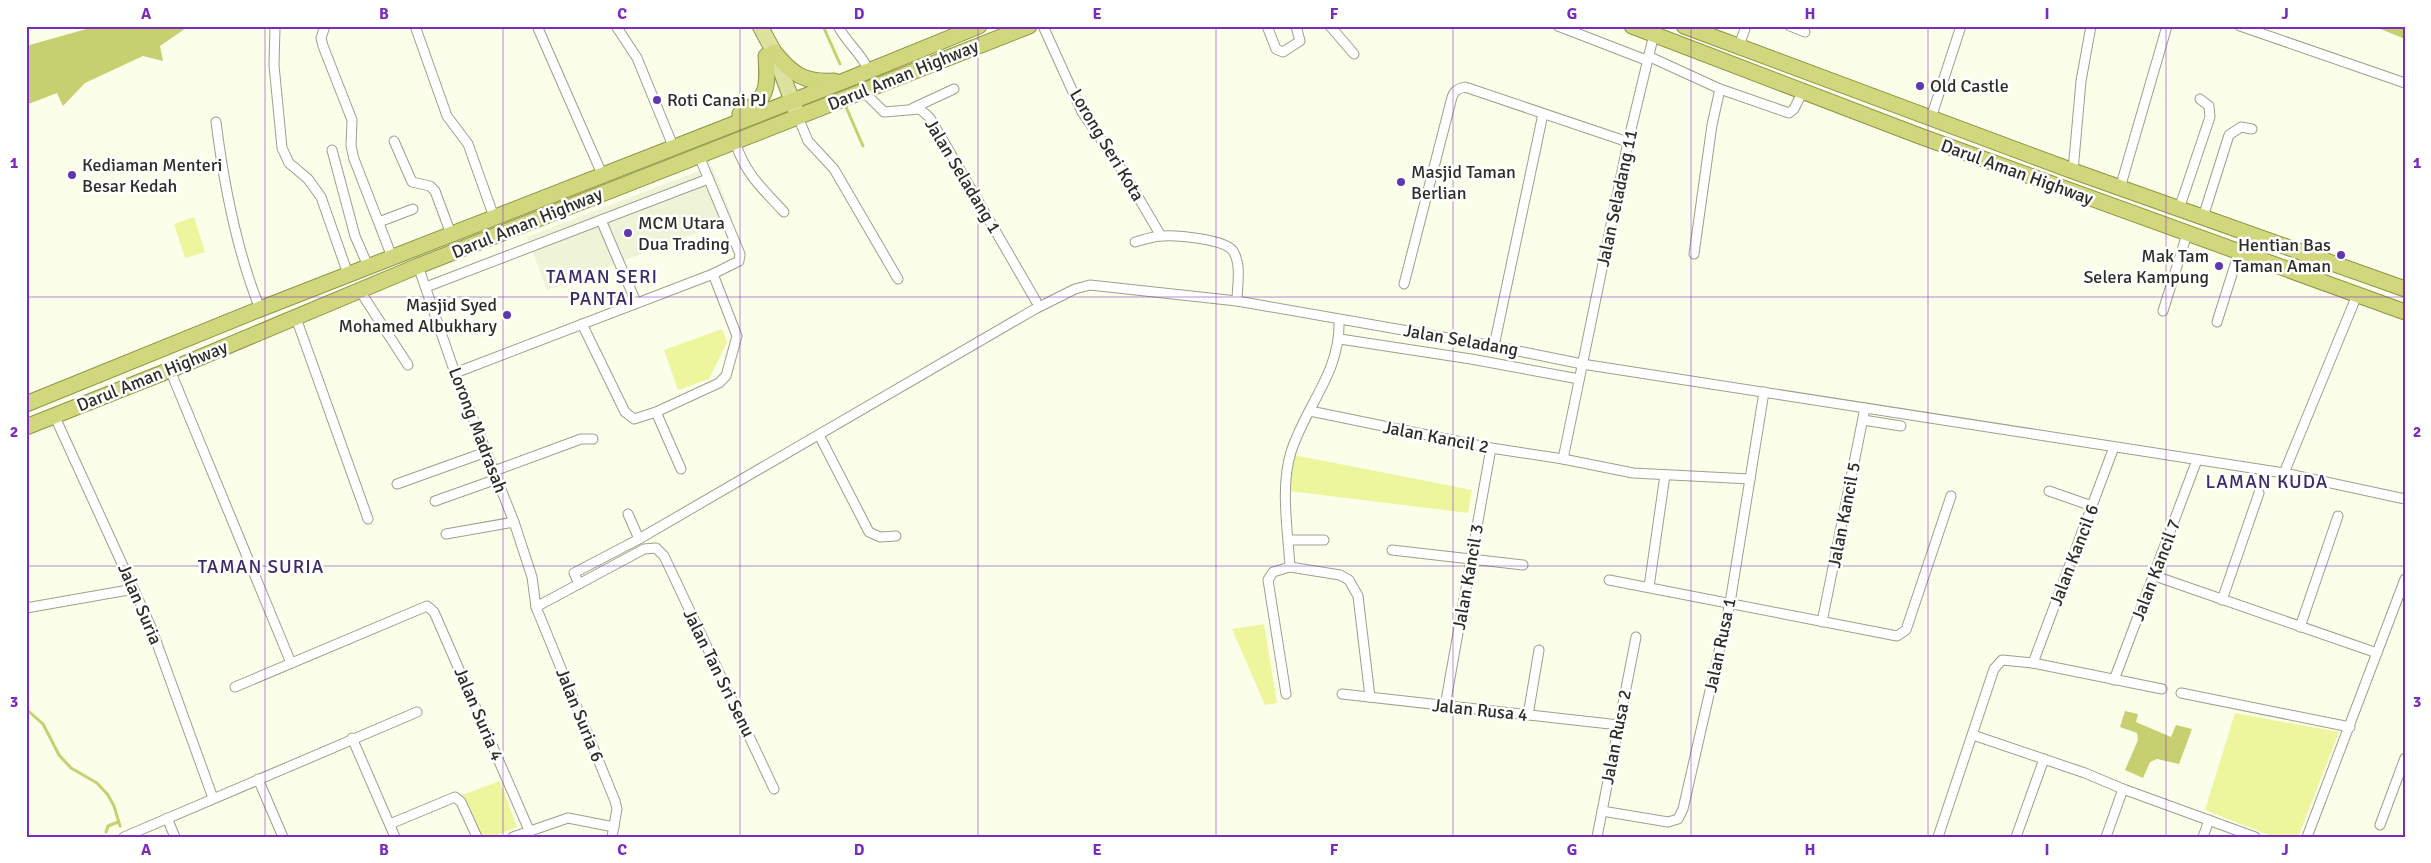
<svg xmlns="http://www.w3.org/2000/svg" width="2431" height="863" font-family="Signika,sans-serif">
<rect width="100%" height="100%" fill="#fbfee9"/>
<polygon fill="#eff3d7" points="712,166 733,219 547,290 527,237"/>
<g fill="#edf69d">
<polygon points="194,217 205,252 185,258 174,224"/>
<polygon points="722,329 727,342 709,379 678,390 664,350"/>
<polygon points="1294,455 1472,490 1468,513 1289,491"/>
<polygon points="1264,624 1277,703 1265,705 1232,629"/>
<polygon points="2235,713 2339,732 2298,837 2274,837 2205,810"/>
<polygon points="500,781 517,827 492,837 478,837 462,795"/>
</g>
<g fill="#c7d071">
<polygon points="97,26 189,26 160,46 163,61 143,56 85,83 63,106 57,93 26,105 26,46"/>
<polygon points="2373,26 2405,26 2405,39"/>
<polygon points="2125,711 2138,714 2136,722 2171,737 2176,725 2192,729 2179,764 2157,759 2150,762 2143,778 2125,770 2138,740 2137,733 2120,727"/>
</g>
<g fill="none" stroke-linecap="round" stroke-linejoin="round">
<g stroke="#c7d071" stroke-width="3">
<polyline points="823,26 840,64"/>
<polyline points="846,107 863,146"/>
<polyline points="26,709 43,724 59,755 71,768 97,783 108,795 114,806 120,826"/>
<polyline points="106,832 108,826 118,822"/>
</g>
<defs>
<g id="minor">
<polyline points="325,26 321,38 323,46 352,120 351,146 354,159 392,257"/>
<polyline points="415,26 447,116 468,144 494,217"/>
<polyline points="537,26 602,174"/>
<polyline points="616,26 637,58 673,146"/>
<path d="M838,26C848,45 860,51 869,71"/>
<polyline points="1043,26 1082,112 1124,173 1161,236"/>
<polyline points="1267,26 1276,49 1283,52 1300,41 1296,26"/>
<polyline points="1330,26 1354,54"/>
<polyline points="1558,26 1646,60"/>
<polyline points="1790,26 1805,32"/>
<polyline points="2240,26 2405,83"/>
<polyline points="275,28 274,65 282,148 289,163 308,179 321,197 348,274"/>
<polyline points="1739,46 1746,26"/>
<polyline points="1648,56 1720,89 1789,113 1794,109 1802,93"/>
<polyline points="864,92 884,112 920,109 930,118 1036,301"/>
<polyline points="913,108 954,89"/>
<polyline points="798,117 808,141 834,169 898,279"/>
<polyline points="1931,118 1961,26"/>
<path d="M216,122C224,186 236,249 260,309"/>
<polyline points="394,141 412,182 430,186 435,191 451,234"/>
<path d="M735,142C746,175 761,187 784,212"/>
<polyline points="332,150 355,236 368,266"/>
<polyline points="2073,171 2081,81 2091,26"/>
<polyline points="2120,188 2167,26"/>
<polyline points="2179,209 2210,117 2209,106 2200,99"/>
<polyline points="2203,217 2229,135 2241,127 2252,129"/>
<polyline points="601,220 636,302"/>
<polyline points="379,222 413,209"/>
<path d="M1135,242C1143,240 1153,236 1162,236C1176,235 1225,239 1233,251C1242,265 1237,286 1237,301"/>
<polyline points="1694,254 1712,125 1720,89"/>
<polyline points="418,266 455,373 514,522 532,577 536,607 615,801 617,809 612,837"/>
<path d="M1404,284L1451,101C1453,92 1456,89 1465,87L1628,142"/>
<polyline points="426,287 708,179"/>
<polyline points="360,291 408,365"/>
<polyline points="2163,311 2187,234"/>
<polyline points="296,318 368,519"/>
<polyline points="2217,322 2239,252"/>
<polyline points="582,324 625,412 634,419 656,412 719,383 726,376 737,336 713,274"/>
<polyline points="1340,339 1471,359 1579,379"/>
<polyline points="1494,346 1543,114"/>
<polyline points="170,370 291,663"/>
<polyline points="455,373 713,274 739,261 740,254 699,156"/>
<polyline points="1310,411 1491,448 1563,459 1633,473 1750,479"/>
<polyline points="656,412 681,469"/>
<polyline points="54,415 151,627 213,798"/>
<polyline points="1863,420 1901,426"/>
<polyline points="819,435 869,532 880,537 896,536"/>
<polyline points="1563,459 1628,142 1654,34"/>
<polyline points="494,471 581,439 593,439"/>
<polyline points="2284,473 2357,295"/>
<polyline points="397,484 486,452"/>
<polyline points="2049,491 2092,506"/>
<polyline points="435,501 497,479"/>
<polyline points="628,514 639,539"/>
<polyline points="446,534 514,522"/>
<polyline points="1289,540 1324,540"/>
<polyline points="1392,550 1523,565"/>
<path d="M1290,567C1288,531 1280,487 1291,452C1306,405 1341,372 1339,320"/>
<polyline points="2155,576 2377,653"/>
<polyline points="1609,580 1897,636 1906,630 1951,496"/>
<polyline points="579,584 574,573 639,539 1035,309 1075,289 1090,285 1237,301 1494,346 1582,364 2284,473 2405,499"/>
<polyline points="1649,587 1665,475"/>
<polyline points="2222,600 2259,493"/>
<polyline points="536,607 644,549 656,548 664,556 774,789"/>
<polyline points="26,608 134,589"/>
<polyline points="1822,622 1865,408"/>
<polyline points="2300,627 2338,516"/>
<polyline points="2033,663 2114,447"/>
<polyline points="2114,680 2197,460"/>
<polyline points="235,687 427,606 434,612 529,830"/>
<polyline points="2181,693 2350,727"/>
<polyline points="1286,694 1268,580 1273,572 1290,567 1340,575 1349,580 1358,596 1370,697"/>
<polyline points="1342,694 1619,725"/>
<polyline points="1445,706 1491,448"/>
<polyline points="1528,715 1539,650"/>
<polyline points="1973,735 2085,773 2123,789"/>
<polyline points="352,738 395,837"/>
<polyline points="258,779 283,837"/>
<polyline points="1602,811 1668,822 1678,819 1683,809 1730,603 1764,392"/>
<polyline points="167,818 175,837"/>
<polyline points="390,824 455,797 461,802 477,837"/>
<polyline points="2380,825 2405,758"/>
<polyline points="124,837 417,712"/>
<polyline points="513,837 568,818 614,827"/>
<polyline points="1597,837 1636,637"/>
<polyline points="1938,837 1994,669 2002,660 2033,663 2162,689"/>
<polyline points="2016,837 2044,759"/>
<polyline points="2106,837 2123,789 2255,837"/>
<polyline points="2203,837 2209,820"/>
<polyline points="2307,837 2405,579"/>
</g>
<polyline id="primary" points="760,26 774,52 798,117"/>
<g id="trunk">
<polyline points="1632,26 1917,135 2405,312"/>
<polyline points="1684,26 2073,171 2405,289"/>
<path d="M774,52C792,74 804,83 834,81"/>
<path d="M740,114C769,100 768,85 766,56"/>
<polyline points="26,404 260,309 849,79 979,26"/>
<polyline points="26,427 170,370 418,266 1029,26"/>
</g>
</defs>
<use href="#minor" stroke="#9da08d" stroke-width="11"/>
<use href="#primary" stroke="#8f9549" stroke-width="17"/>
<use href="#trunk" stroke="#8f9549" stroke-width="17"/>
<use href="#minor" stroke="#fff" stroke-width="9"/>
<use href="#primary" stroke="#dce19d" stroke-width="15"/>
<use href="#trunk" stroke="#d0d77c" stroke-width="15"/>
</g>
<path fill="none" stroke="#7b2cbf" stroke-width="1" stroke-opacity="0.55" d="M265,26V837M503,26V837M740,26V837M978,26V837M1216,26V837M1453,26V837M1691,26V837M1928,26V837M2166,26V837M26,297H2405M26,566H2405"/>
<g fill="#5f37af" stroke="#fff" stroke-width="2">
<circle cx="1920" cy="86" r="5"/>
<circle cx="657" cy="100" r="5"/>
<circle cx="72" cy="175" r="5"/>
<circle cx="1401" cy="182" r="5"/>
<circle cx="628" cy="233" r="5"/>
<circle cx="2341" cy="255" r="5"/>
<circle cx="2219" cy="266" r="5"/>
<circle cx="507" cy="315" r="5"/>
</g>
<g text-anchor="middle" stroke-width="5" stroke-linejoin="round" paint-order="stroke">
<g font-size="18" fill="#2d2e27" stroke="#fff">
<text transform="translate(903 75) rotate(-22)" y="6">Darul Aman Highway</text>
<text transform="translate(1107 145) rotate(59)" y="6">Lorong Seri Kota</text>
<text transform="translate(2017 172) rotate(20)" y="6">Darul Aman Highway</text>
<text transform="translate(963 176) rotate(59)" y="6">Jalan Seladang 1</text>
<text transform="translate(1617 198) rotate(-78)" y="6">Jalan Seladang 11</text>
<text transform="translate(527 223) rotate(-22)" y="6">Darul Aman Highway</text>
<text transform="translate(1461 340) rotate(10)" y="6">Jalan Seladang</text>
<text transform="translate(152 376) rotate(-22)" y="6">Darul Aman Highway</text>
<text transform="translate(478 430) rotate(69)" y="6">Lorong Madrasah</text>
<text transform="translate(1436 437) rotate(11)" y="6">Jalan Kancil 2</text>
<text transform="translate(1844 515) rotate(-79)" y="6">Jalan Kancil 5</text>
<text transform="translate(2074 555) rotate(-69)" y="6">Jalan Kancil 6</text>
<text transform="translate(2156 570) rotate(-69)" y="6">Jalan Kancil 7</text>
<text transform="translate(1468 577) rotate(-80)" y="6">Jalan Kancil 3</text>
<text transform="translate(140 604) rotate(67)" y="6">Jalan Suria</text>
<text transform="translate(1720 645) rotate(-78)" y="6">Jalan Rusa 1</text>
<text transform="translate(719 673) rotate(64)" y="6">Jalan Tan Sri Senu</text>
<text transform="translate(1480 710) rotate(6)" y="6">Jalan Rusa 4</text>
<text transform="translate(479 714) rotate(67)" y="6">Jalan Suria 4</text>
<text transform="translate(580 715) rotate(68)" y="6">Jalan Suria 6</text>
<text transform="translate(1616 737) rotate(-79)" y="6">Jalan Rusa 2</text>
</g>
<g font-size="18" fill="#2d2e27" stroke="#fff" text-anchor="start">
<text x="1930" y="92">Old Castle</text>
<text x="667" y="106">Roti Canai PJ</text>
<text x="82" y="171">Kediaman Menteri<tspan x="82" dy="21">Besar Kedah</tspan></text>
<text x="1411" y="178">Masjid Taman<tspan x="1411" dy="21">Berlian</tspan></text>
<text x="638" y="229">MCM Utara<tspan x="638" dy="21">Dua Trading</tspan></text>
<text x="2331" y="251" text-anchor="end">Hentian Bas<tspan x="2331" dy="21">Taman Aman</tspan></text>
<text x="2209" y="262" text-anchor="end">Mak Tam<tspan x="2209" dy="21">Selera Kampung</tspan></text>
<text x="497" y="311" text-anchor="end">Masjid Syed<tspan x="497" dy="21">Mohamed Albukhary</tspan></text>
</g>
<g font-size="19" letter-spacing="1" fill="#3c2c67" stroke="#fff">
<text x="602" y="283">TAMAN SERI<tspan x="602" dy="22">PANTAI</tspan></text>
<text x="2267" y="488">LAMAN KUDA</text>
<text x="261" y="573">TAMAN SURIA</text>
</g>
</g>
<rect width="2431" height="863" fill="none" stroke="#ffffff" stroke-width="55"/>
<rect x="28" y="28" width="2376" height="808" fill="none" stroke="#7b2cbf" stroke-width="2"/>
<g font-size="16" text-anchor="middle" font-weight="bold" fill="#7b2cbf">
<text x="146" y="19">A</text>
<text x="384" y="19">B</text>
<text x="622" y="19">C</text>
<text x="859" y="19">D</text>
<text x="1097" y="19">E</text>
<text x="1334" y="19">F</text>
<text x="1572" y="19">G</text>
<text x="1810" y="19">H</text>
<text x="2047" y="19">I</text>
<text x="2285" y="19">J</text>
<text x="14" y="168">1</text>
<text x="2417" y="168">1</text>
<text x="14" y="437">2</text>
<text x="2417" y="437">2</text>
<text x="14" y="707">3</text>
<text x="2417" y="707">3</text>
<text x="146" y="855">A</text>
<text x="384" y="855">B</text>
<text x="622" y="855">C</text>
<text x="859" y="855">D</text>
<text x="1097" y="855">E</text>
<text x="1334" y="855">F</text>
<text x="1572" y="855">G</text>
<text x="1810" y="855">H</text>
<text x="2047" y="855">I</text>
<text x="2285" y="855">J</text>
</g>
</svg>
